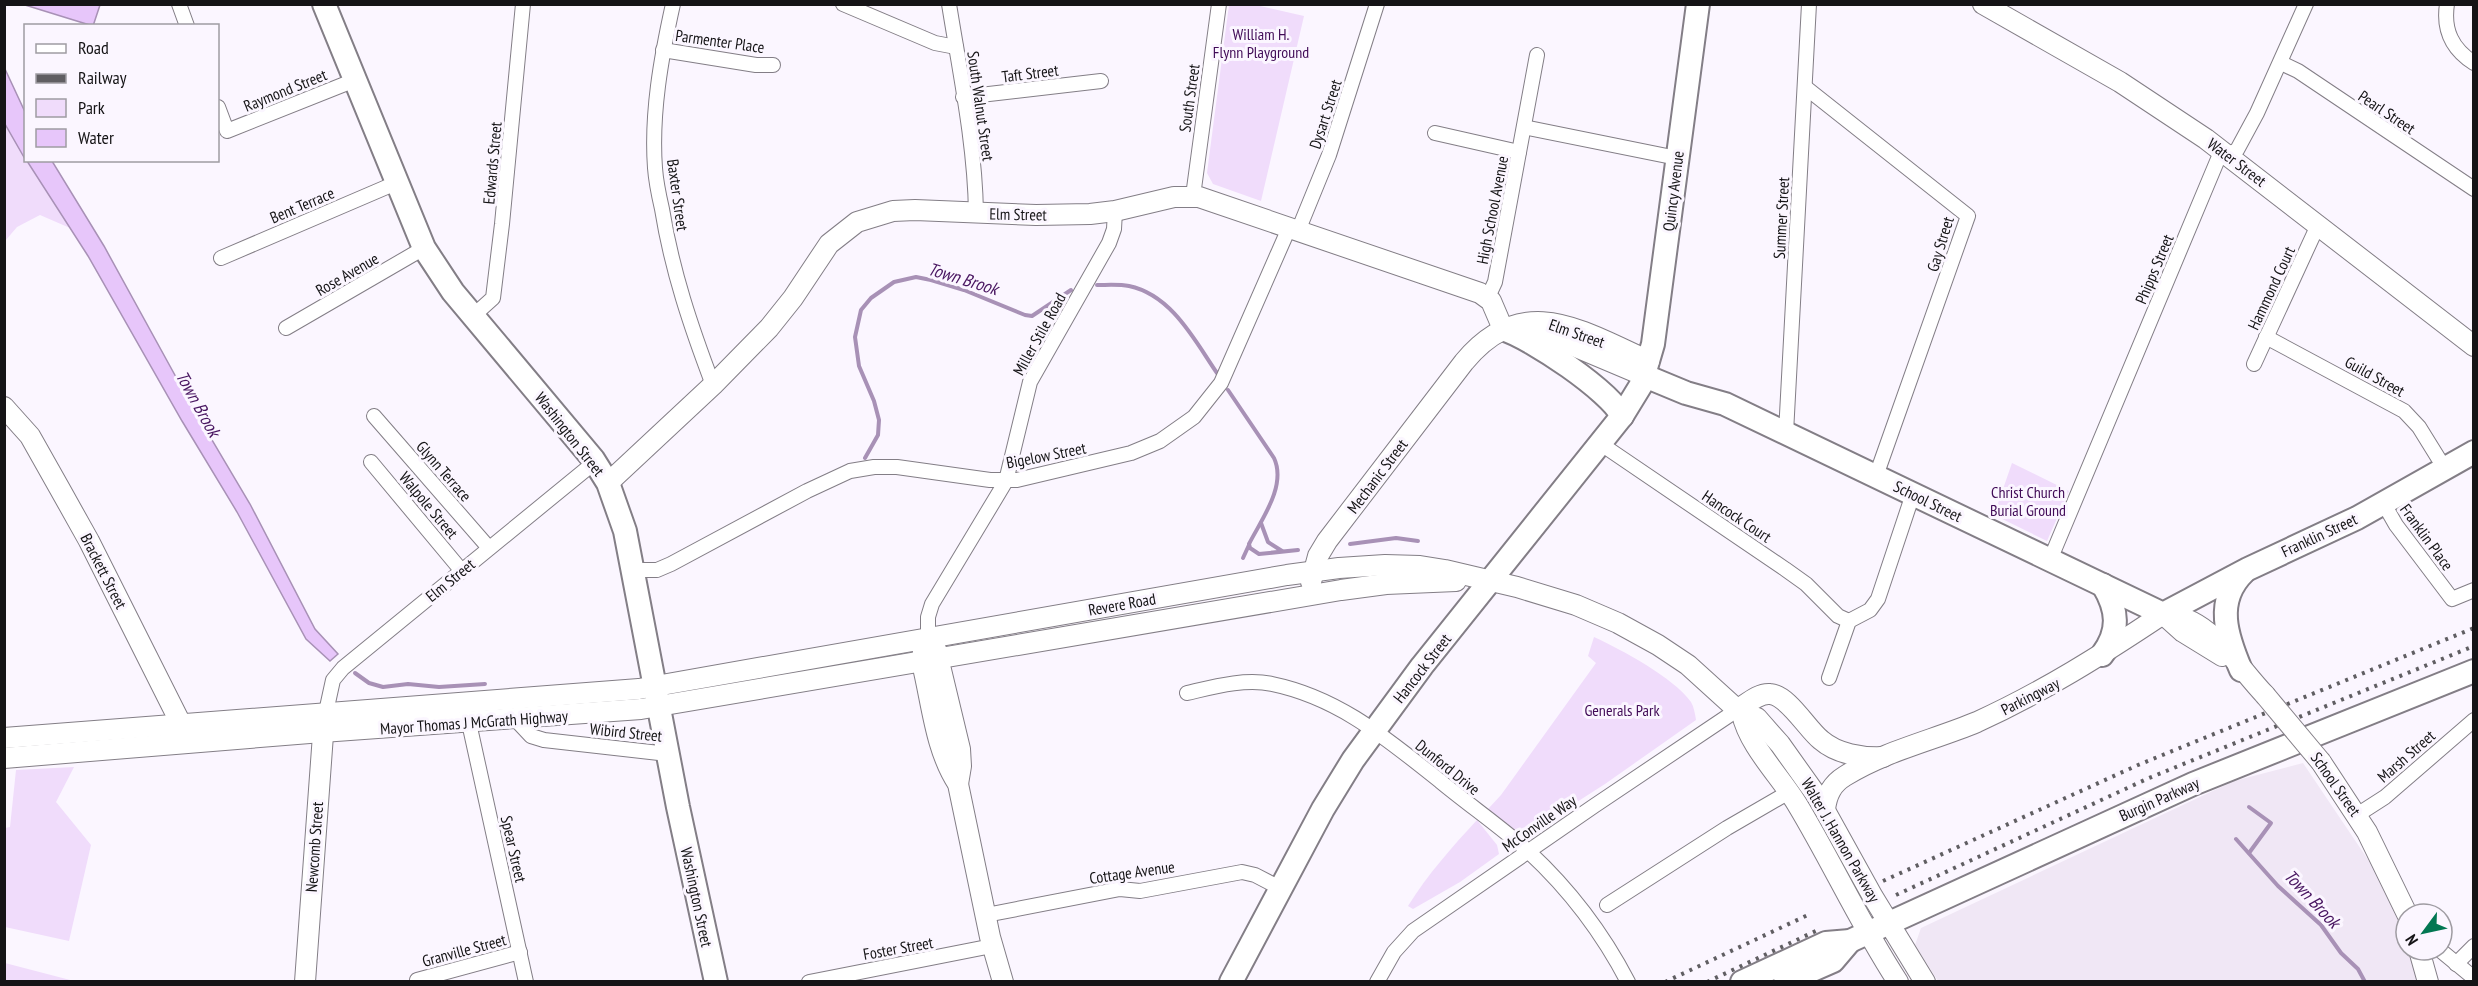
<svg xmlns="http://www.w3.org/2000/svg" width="2478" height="986" font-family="'PT Sans Narrow',sans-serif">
<rect width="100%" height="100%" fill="#fbf6ff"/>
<polygon fill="#f0e7f5" points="2303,763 2381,879 2406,932 2406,950 2413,950 2423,981 1938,981 1915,945 1921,928 2234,781"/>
<g fill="#f0dcfb">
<polygon points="1229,5 1256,5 1304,16 1261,201 1213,184 1207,173"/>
<polygon points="5,124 70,228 40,215 17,227 5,241"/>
<polygon points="2012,463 2069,491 2047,541 1994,515"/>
<path d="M1594,637C1622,650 1673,677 1691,702C1694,707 1695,714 1696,720L1605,784L1527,834H1519L1488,809L1501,795L1596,663L1588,656Z"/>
<polygon points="74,767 56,802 91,845 69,941 5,927 5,828 10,827 16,770"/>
<path d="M1477,820L1497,845L1499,854L1460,882L1413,909L1408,906C1428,874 1452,847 1477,820Z"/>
<polygon points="5,963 74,981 5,981"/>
</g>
<g fill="#e7c6fa" stroke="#a891b6" stroke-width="1.5">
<polygon points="25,5 100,5 93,26"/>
<polygon points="5,69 25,112 25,159 5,124"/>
<polygon points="27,161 52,161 104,246 193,408 250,504 315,629 338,654 330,661 306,639 237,512 182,421 88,256"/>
</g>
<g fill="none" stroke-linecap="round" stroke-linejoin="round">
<g stroke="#a891b6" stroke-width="4">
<path d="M1097,285C1107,285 1119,284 1129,286C1172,295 1195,341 1217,373"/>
<path d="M1228,390L1274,458C1287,486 1261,520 1249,544L1250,548L1259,554L1298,550"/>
<polyline points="865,458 878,435 879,420 874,401 859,366 855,337 861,310 871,298 894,282 916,277 931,280 964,290 1025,315 1032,316 1071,290"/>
<polyline points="1261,523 1268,542 1282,551"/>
<polyline points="1350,544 1396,538 1418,541"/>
<polyline points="1243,558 1249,545"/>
<polyline points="355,673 369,683 383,687 408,684 439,687 485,684"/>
<polyline points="2249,807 2271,823 2249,853"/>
<polyline points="2236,839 2278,886 2321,925 2341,953 2358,969 2365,982"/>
</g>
<defs>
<g id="street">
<polyline points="179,4 187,26"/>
<path d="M673,4C661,58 651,114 655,168C656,182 659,196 662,209C672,271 691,327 713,385"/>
<polyline points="843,4 935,43 956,47"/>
<path d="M949,4C960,73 975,144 976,213"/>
<path d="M2447,4C2443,30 2452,49 2474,63"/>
<polyline points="663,50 756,65 773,65"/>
<polyline points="2281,63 2298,71 2474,189"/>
<polyline points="1805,87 1968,216 1876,476"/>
<polyline points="963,97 1101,81"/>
<polyline points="218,107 227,131 355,80"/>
<polyline points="1524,127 1677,158"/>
<polyline points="1435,133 1519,152"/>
<polyline points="1193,196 1219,4"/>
<polyline points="1298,231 1329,155 1377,4"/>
<polyline points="221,258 396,183"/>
<polyline points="1488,297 1495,282 1537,55"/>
<polyline points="473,316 493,298 502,224 523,4"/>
<polyline points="286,328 424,248"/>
<polyline points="2266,337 2404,411 2419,427 2445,469"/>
<polyline points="2254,364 2318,225"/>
<polyline points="374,416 489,548"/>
<polyline points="1786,433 1809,4"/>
<polyline points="1601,444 1785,569 1806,584 1838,616 1849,621"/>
<polyline points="371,462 461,570"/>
<polyline points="2384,504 2396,525 2452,599 2474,590"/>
<polyline points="2050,560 2218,159 2237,150 2257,113 2306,4"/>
<polyline points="634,570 657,570 671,564 807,491 850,471 874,467 897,467 990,480 1017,480 1131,453 1160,441 1194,417 1221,383 1289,228"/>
<polyline points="928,638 928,617 932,604 1006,481 1030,382 1109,243 1114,229 1115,211"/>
<polyline points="1829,678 1849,621 1870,610 1878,599 1913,494"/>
<path d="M1187,693C1213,687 1245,678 1272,684C1340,698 1388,740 1440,781C1469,805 1501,827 1529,852C1570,890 1602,932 1628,982"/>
<polyline points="326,712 333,680 343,668 595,462"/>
<polyline points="516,720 531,736 544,740 668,754"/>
<polyline points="469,723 526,982"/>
<polyline points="2357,815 2385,797 2474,720"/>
<polyline points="1607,905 1727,828 1789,792"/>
<polyline points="986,915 1120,889 1140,891 1242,872 1255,875 1280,888"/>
<polyline points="2440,950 2474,978"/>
<polyline points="2456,964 2474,946"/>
<polyline points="417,980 520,952"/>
<polyline points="809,982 992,946"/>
<polyline points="1377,982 1394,952 1413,931 1594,806 1737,710"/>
</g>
<g id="secondary">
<polyline points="1983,4 2120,82 2206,139 2474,346"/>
<polyline points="1518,329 1562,341 1645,376"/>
<polyline points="4,407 30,436 61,491 89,541 181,724 183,735"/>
<polyline points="608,483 713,385 769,328 793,298 829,244 857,222 893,211 915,210 1036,215 1090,214 1115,211 1174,197 1199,197 1480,293 1491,301 1503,329"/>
<path d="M1311,582L1318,556L1327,541L1464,362C1523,291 1580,330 1649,361"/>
<path d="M2163,614C2210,616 2235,664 2265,695"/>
<polyline points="2163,614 2183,632 2222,656"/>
<polyline points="936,649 960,749 961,766 958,784"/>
<path d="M923,651L922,663C932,703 935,749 958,784L990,937L1003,982"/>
<path d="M1737,710C1747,704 1758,693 1770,694C1788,695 1807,729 1821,740C1837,754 1862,758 1883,757"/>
<path d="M1742,714C1749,746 1780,776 1797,804C1832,862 1860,924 1898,982"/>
<polyline points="4,738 639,689 1287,575 1339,568 1385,565 1420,566 1445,570 1517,587 1576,605 1618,623 1658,645 1688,665 1742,714 1757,718 1780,744 1817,796 1873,897 1925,982"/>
<polyline points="4,758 322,732 641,709 1341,590 1386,584 1456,581"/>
<polyline points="2321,762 2367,832 2407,914"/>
<path d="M1825,809C1827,794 1832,784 1845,776C1885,751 1934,740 1977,722C2043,692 2103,654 2163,614"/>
<polyline points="2419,950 2428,982"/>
<polyline points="305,982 324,721"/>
</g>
<g id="primary">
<polyline points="324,4 424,248 453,292 593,459 608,483 625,531 678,807 716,982"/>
<path d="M1503,329C1531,338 1610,391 1622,416"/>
<polyline points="1645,376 1686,393 1725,404 2163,614 2248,569 2357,518 2474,452"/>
<path d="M2102,655C2120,631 2118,610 2103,585"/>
<path d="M2241,670C2227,637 2214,601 2244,572"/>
<polyline points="1231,982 1323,809 1353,760 1422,666 1622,416 1641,385 1653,344 1698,4"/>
<polyline points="1742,982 1826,943 1850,941 2193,784 2474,671"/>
<polyline points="1785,982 1833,961 1850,941"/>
</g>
</defs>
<use href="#street" stroke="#837e86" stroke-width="16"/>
<use href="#secondary" stroke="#837e86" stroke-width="22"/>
<use href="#primary" stroke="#837e86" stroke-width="26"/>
<use href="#street" stroke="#fff" stroke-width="14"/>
<use href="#secondary" stroke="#fff" stroke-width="20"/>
<use href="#primary" stroke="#fff" stroke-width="22"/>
<g stroke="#605e62" stroke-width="4" stroke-dasharray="3 6" stroke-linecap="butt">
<polyline points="1883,881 2138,765 2474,628"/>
<polyline points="1896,895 2149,778 2474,646"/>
<polyline points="1665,982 1810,914"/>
<polyline points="1707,982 1820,929"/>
</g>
<defs>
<polyline id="secondary-bridge" points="2265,695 2321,762"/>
</defs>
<use href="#secondary-bridge" stroke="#837e86" stroke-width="22" stroke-linecap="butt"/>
<use href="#secondary-bridge" stroke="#fff" stroke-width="20"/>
</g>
<g text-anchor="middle" stroke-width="6" stroke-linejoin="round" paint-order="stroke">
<g font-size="16" fill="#410b57" stroke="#fbf6ff">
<text x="1261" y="40">William H.<tspan x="1261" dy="18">Flynn Playground</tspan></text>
<text x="2028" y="498">Christ Church<tspan x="2028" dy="18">Burial Ground</tspan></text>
<text x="1622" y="716">Generals Park</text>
</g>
<g font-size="16" fill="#151416" stroke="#fbf6ff">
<text transform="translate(720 41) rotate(8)" y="6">Parmenter Place</text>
<text transform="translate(1030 73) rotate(-7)" y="6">Taft Street</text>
<text transform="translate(285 90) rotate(-22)" y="6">Raymond Street</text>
<text transform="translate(1189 98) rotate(-82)" y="6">South Street</text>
<text transform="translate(981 106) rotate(82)" y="6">South Walnut Street</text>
<text transform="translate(2387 112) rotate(34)" y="6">Pearl Street</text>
<text transform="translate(1325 114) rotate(-72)" y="6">Dysart Street</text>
<text transform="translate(2237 162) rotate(37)" y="6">Water Street</text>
<text transform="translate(492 163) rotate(-85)" y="6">Edwards Street</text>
<text transform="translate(1673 191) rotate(-83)" y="6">Quincy Avenue</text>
<text transform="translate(678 195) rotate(82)" y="6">Baxter Street</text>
<text transform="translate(302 205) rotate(-23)" y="6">Bent Terrace</text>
<text transform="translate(1492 210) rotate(-79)" y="6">High School Avenue</text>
<text transform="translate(1018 214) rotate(1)" y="6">Elm Street</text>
<text transform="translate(1781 218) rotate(-87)" y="6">Summer Street</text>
<text transform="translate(1940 244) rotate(-73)" y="6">Gay Street</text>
<text transform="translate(2154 269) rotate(-67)" y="6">Phipps Street</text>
<text transform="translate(347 274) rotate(-30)" y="6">Rose Avenue</text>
<text transform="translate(2271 288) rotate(-65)" y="6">Hammond Court</text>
<text transform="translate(1577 333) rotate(19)" y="6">Elm Street</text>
<text transform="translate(1039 334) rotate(-61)" y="6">Miller Stile Road</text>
<text transform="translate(2375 376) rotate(29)" y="6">Guild Street</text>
<text transform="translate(570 434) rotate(52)" y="6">Washington Street</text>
<text transform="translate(1046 455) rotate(-11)" y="6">Bigelow Street</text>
<text transform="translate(444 471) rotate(49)" y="6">Glynn Terrace</text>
<text transform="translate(1377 476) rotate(-53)" y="6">Mechanic Street</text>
<text transform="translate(1928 501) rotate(26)" y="6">School Street</text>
<text transform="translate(429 505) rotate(50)" y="6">Walpole Street</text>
<text transform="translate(1737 516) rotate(34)" y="6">Hancock Court</text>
<text transform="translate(2319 535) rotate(-25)" y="6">Franklin Street</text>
<text transform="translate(2427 537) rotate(54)" y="6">Franklin Place</text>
<text transform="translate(104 571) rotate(63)" y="6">Brackett Street</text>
<text transform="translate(450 580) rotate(-39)" y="6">Elm Street</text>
<text transform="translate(1122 604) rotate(-10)" y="6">Revere Road</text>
<text transform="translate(1422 668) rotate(-52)" y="6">Hancock Street</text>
<text transform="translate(2030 696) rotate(-27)" y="6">Parkingway</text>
<text transform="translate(474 722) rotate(-4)" y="6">Mayor Thomas J McGrath Highway</text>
<text transform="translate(626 732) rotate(6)" y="6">Wibird Street</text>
<text transform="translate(2406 756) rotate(-41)" y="6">Marsh Street</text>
<text transform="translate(1448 767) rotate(39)" y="6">Dunford Drive</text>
<text transform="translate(2336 784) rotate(55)" y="6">School Street</text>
<text transform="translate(2159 799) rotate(-24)" y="6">Burgin Parkway</text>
<text transform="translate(1539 823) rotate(-35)" y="6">McConville Way</text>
<text transform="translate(1841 840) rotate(60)" y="6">Walter J. Hannon Parkway</text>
<text transform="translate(314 847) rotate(-86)" y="6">Newcomb Street</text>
<text transform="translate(514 849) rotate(77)" y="6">Spear Street</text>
<text transform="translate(1132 872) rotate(-8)" y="6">Cottage Avenue</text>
<text transform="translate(697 897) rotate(78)" y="6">Washington Street</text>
<text transform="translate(898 948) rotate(-10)" y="6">Foster Street</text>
<text transform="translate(464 950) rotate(-15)" y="6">Granville Street</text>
</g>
<g font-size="18" font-style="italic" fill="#491661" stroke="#fbf6ff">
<text transform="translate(963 279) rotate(17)" y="6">Town Brook</text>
<text transform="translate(198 404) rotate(61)" y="6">Town Brook</text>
<text transform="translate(2312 899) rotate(47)" y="6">Town Brook</text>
</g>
</g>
<rect width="2478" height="986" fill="none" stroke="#151416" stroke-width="12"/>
<rect x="24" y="24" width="195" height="138" fill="#fbf6ff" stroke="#9f9ca2" stroke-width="1.5"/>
<rect x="36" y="44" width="30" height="9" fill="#ffffff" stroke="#9f9ca2" stroke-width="1.5"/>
<text x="78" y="54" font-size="18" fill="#151416">Road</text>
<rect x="36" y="74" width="30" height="9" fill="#605e62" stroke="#9f9ca2" stroke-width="1.5"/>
<text x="78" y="84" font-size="18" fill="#151416">Railway</text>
<rect x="36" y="99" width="30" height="18" fill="#f0dcfb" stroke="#9f9ca2" stroke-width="1.5"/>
<text x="78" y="114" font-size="18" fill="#151416">Park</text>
<rect x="36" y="129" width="30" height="18" fill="#e7c6fa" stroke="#9f9ca2" stroke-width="1.5"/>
<text x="78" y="144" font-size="18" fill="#151416">Water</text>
<g transform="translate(2424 932) rotate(237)"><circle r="28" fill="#fbf6ff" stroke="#9f9ca2" stroke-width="1.5"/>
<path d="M0-4.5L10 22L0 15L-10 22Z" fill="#027752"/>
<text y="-9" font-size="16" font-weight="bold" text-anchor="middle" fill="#151416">N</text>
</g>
</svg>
